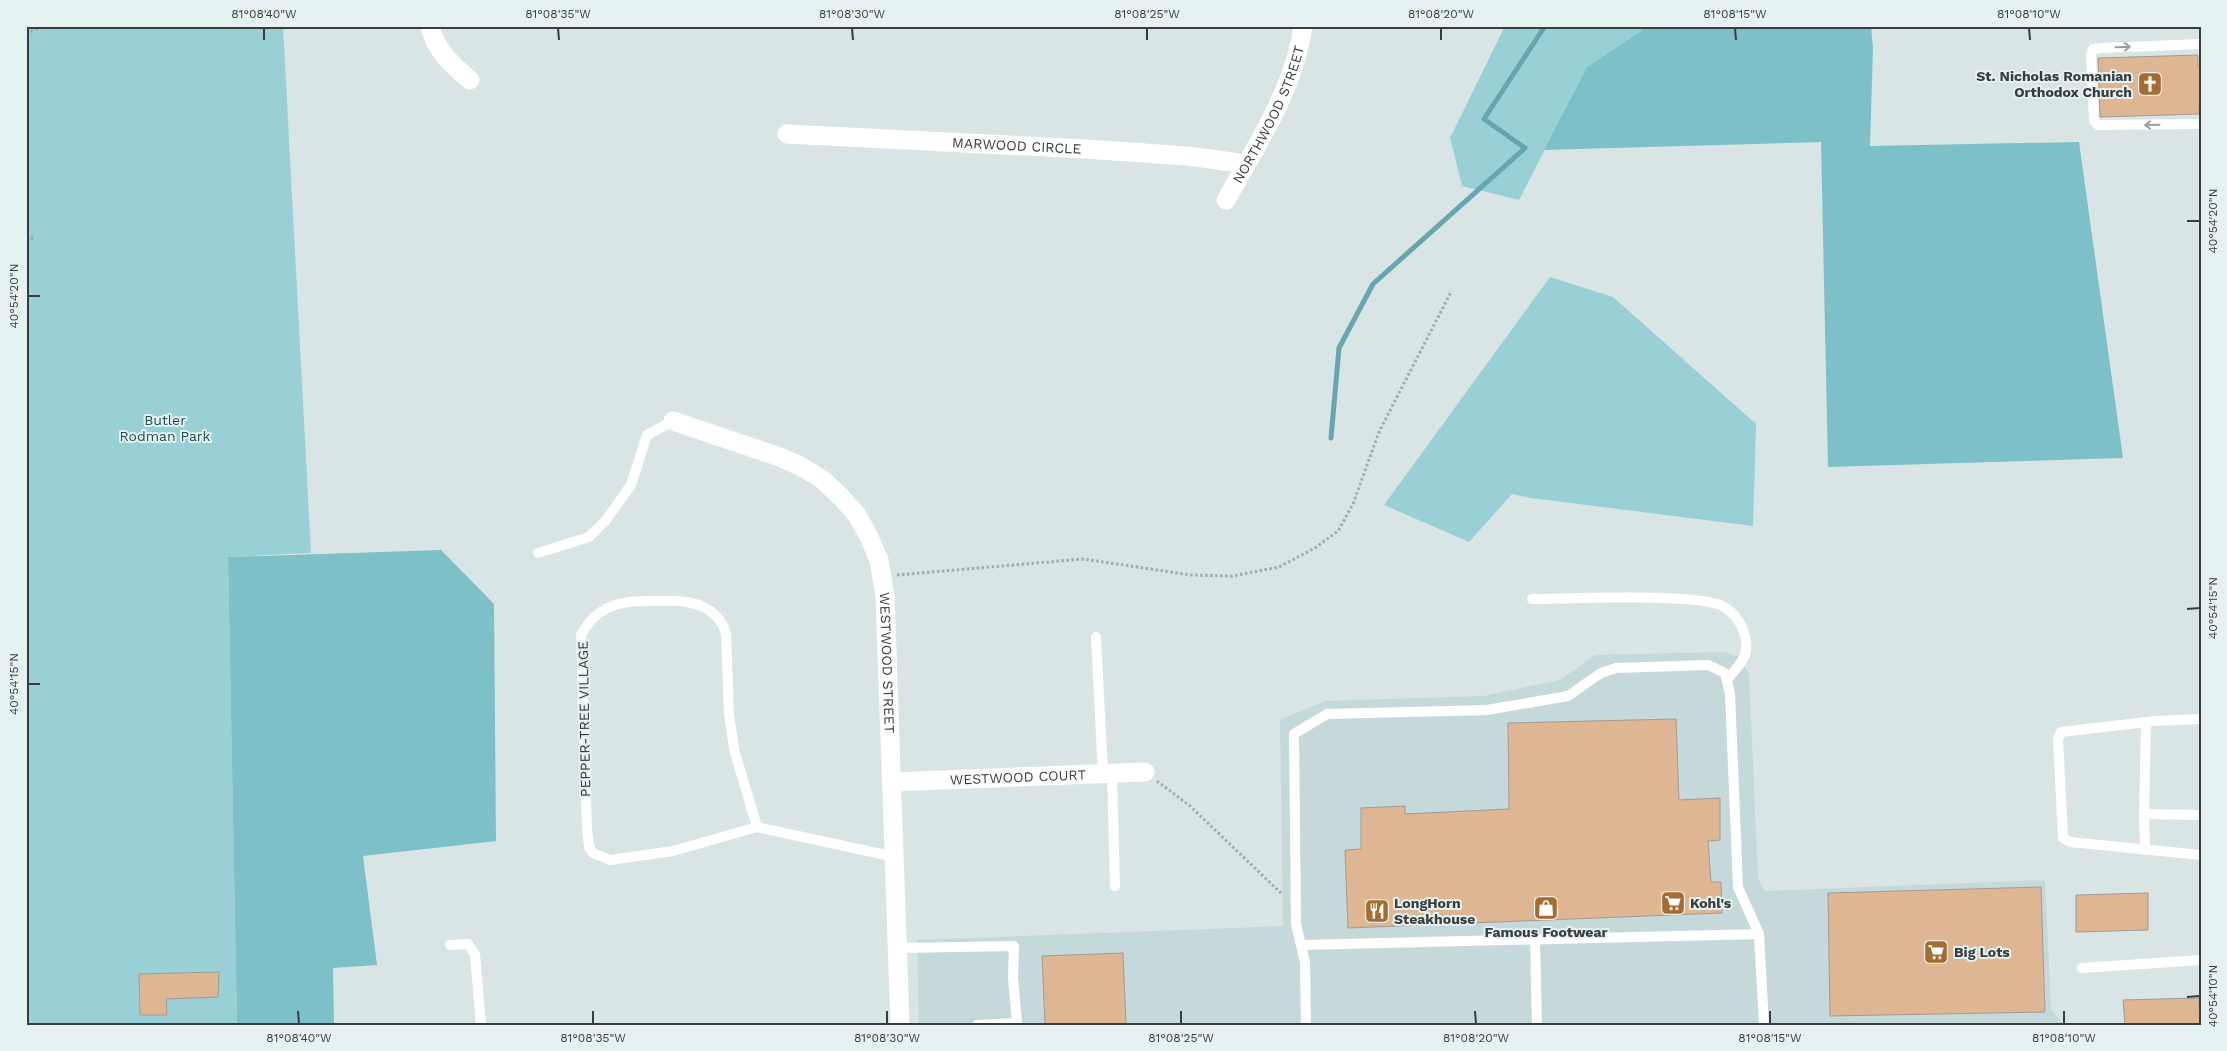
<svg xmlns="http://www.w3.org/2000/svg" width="2227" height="1051" font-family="'Work Sans',sans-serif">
<rect width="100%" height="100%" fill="#d9e4e5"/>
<polygon fill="#c5d9da" points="1724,652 1741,658 1749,675 1758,879 1765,891 2045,880 2051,1009 2064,1025 919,1025 917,940 1283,926 1280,720 1325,701 1483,696 1560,680 1595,655"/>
<g fill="#99d0d6">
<polygon points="26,26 283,26 311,553 228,557 237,1025 26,1025"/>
<polygon points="1505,26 1643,26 1641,31 1587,67 1519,200 1462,186 1450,138"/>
<polygon points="1550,277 1613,297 1756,424 1753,526 1531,498 1512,494 1469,542 1384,505"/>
</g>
<g fill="#7ec0c7">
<polygon points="1643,26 1871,26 1873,48 1870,146 2079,142 2123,458 1828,467 1821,142 1544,150 1587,67 1641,31"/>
<polygon points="441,550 494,604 496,841 363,856 377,965 333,968 334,1025 237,1025 228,557"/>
</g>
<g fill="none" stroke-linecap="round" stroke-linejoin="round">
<polyline stroke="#66a7ae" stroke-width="5" points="1331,438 1339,348 1373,284 1525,148 1484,119 1545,26"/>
</g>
<g fill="#dfb693" stroke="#a29b95">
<polygon points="2198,55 2198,67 2201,67 2199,114 2100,117 2098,58"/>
<polygon points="1676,719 1679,800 1720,798 1720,840 1708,841 1711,882 1721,882 1722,913 1348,928 1345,850 1361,849 1361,808 1405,806 1405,814 1509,809 1508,723"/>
<polygon points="2041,887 2045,1012 1830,1016 1828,893"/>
<polygon points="2148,893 2148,930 2076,932 2076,895"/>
<polygon points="1123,953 1126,1025 1045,1025 1042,956"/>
<polygon points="219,972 218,997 166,999 167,1015 140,1015 139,974"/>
<polygon points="2199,998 2200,1025 2125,1025 2123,1000"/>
</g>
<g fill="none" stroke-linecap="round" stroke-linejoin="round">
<g stroke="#a3abac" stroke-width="3" stroke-dasharray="2.5 2.5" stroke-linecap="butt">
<polyline points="26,34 43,26"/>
<polyline points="26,237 34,237 26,243"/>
<polyline points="897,575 1083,559 1191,575 1232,576 1279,567 1315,548 1338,531 1353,504 1379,432 1451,292"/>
<polyline points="1157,781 1190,806 1282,894"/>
</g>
<g stroke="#fff" stroke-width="10">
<polyline points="2201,44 2102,48 2093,49 2091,55 2094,121 2098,125 2201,124"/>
<polyline points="538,553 589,537 606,520 631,485 647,435 673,421"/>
<path d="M1532,599C1567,599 1704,592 1726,608C1740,617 1750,639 1745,655C1742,664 1732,673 1727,680"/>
<path d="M679,601C701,603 720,611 726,634L729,714L734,749L757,827L673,851L610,860L593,853L589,847L587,829L581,635C602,594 640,602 679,601Z"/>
<polyline points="1096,637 1103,774"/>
<polyline points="2201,719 2155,721 2061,732 2058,739 2063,838 2070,842 2201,855"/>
<polyline points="1112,774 1115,886"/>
<polyline points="2144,814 2146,722"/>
<polyline points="757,827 895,857"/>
<polyline points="2145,850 2144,814 2201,815"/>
<polyline points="1535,939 1537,1025"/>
<polyline points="450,945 468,944 475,954 481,1025"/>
<polyline points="1301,945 1759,934"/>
<polyline points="897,948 1014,946 1013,978 1017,1023 977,1025"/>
<polyline points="2082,968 2201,960"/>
<polyline points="1306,1025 1305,962 1296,924 1294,734 1327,714 1487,710 1568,696 1601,673 1616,668 1708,665 1725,673 1730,694 1738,887 1759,934 1764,1025"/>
</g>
<g stroke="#fff" stroke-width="19">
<path d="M430,26C435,50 452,65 470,80"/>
<path id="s1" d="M787,134L1085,149L1188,156L1246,164"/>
<path id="s2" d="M1226,200C1257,145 1294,89 1303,26"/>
<path id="s3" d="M673,421L780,457L802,467L823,480L841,497L857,515L869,537L879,560L885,596L900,1025"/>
<path id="s4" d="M892,782L1145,772"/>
</g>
</g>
<defs><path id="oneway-shaft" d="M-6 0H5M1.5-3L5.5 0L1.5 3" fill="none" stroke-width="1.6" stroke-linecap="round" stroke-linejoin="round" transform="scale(1.25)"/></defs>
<g stroke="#9c9e9e">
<use href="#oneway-shaft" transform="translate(2123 47) rotate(-2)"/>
<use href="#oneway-shaft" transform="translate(2152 125) rotate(179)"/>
</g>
<path fill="none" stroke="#393d3e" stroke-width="2" d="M264,28V40M558,28L559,40M852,28L853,40M1147,28V40M1441,28V40M1735,28L1736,40M2029,28L2030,40M2187,221H2200M28,296H40M2187,609L2200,608M28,684H40M2187,997L2200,996M298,1011L299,1024M593,1011V1024M887,1011V1024M1181,1011V1024M1475,1011L1476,1024M1770,1011V1024M2064,1011V1024"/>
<defs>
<symbol id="church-square" viewBox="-11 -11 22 22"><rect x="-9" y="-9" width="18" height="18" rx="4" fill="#a86b2e" stroke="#e6f1f2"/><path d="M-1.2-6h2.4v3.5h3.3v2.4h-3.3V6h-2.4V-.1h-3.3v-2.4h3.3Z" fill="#fff"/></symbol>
<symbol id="supermarket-square" viewBox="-11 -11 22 22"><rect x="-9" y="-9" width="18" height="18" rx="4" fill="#a86b2e" stroke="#e6f1f2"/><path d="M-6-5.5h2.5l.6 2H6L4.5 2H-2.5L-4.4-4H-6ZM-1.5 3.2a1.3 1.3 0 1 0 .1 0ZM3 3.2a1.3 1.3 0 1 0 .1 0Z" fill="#fff"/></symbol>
<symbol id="shop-square" viewBox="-11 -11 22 22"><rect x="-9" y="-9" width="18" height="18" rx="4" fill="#a86b2e" stroke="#e6f1f2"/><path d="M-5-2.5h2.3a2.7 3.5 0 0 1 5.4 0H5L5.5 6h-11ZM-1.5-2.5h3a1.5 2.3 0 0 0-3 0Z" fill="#fff"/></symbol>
<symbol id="restaurant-square" viewBox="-11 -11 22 22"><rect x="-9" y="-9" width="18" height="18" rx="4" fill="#a86b2e" stroke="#e6f1f2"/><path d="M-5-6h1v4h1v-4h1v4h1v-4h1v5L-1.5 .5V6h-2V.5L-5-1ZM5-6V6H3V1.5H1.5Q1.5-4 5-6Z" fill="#fff"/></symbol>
</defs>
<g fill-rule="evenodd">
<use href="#church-square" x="2136" y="70" width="28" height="28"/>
<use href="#supermarket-square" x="1659" y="889" width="28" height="28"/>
<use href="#shop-square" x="1532" y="894" width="28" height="28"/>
<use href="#restaurant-square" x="1363" y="897" width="28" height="28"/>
<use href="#supermarket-square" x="1922" y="938" width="28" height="28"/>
</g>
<g text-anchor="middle" stroke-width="4" stroke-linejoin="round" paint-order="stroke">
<g font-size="14" font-weight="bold" fill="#393d3e" stroke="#e6f1f2" text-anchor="start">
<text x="2132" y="81" text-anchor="end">St. Nicholas Romanian<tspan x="2132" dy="16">Orthodox Church</tspan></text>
<text x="1394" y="908">LongHorn<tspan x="1394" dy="16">Steakhouse</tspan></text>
<text x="1690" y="908">Kohl's</text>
<text x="1546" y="937" text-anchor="middle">Famous Footwear</text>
<text x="1954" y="957">Big Lots</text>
</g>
<g font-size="14" fill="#393d3e" stroke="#e6f1f2">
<text dy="5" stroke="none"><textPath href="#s2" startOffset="96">NORTHWOOD STREET</textPath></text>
<text dy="5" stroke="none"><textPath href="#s1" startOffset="230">MARWOOD CIRCLE</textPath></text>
<text dy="5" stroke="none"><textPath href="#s3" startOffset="364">WESTWOOD STREET</textPath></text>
<text transform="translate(584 719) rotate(-91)" y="5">PEPPER-TREE VILLAGE</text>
<text dy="5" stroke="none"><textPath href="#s4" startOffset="126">WESTWOOD COURT</textPath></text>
</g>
<g font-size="14" fill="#185157" stroke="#e6f1f2">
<text x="165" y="425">Butler<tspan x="165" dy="16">Rodman Park</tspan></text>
</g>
</g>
<rect width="2227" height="1051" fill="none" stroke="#e6f1f2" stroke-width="55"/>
<rect x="28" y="28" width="2172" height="996" fill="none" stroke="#393d3e" stroke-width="2"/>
<g font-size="12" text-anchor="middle" fill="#393d3e">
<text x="264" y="18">81°08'40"W</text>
<text x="558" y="18">81°08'35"W</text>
<text x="852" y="18">81°08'30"W</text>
<text x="1147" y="18">81°08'25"W</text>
<text x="1441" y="18">81°08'20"W</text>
<text x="1735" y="18">81°08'15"W</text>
<text x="2029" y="18">81°08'10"W</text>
<text transform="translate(2213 221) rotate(-90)" y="4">40°54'20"N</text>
<text transform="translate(14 296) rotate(-90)" y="4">40°54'20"N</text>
<text transform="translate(2213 608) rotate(-90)" y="4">40°54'15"N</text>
<text transform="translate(14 684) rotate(-90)" y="4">40°54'15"N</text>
<text transform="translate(2213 996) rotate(-90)" y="4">40°54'10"N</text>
<text x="299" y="1042">81°08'40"W</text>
<text x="593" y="1042">81°08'35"W</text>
<text x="887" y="1042">81°08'30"W</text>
<text x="1181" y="1042">81°08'25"W</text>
<text x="1476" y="1042">81°08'20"W</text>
<text x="1770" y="1042">81°08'15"W</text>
<text x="2064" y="1042">81°08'10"W</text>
</g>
</svg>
